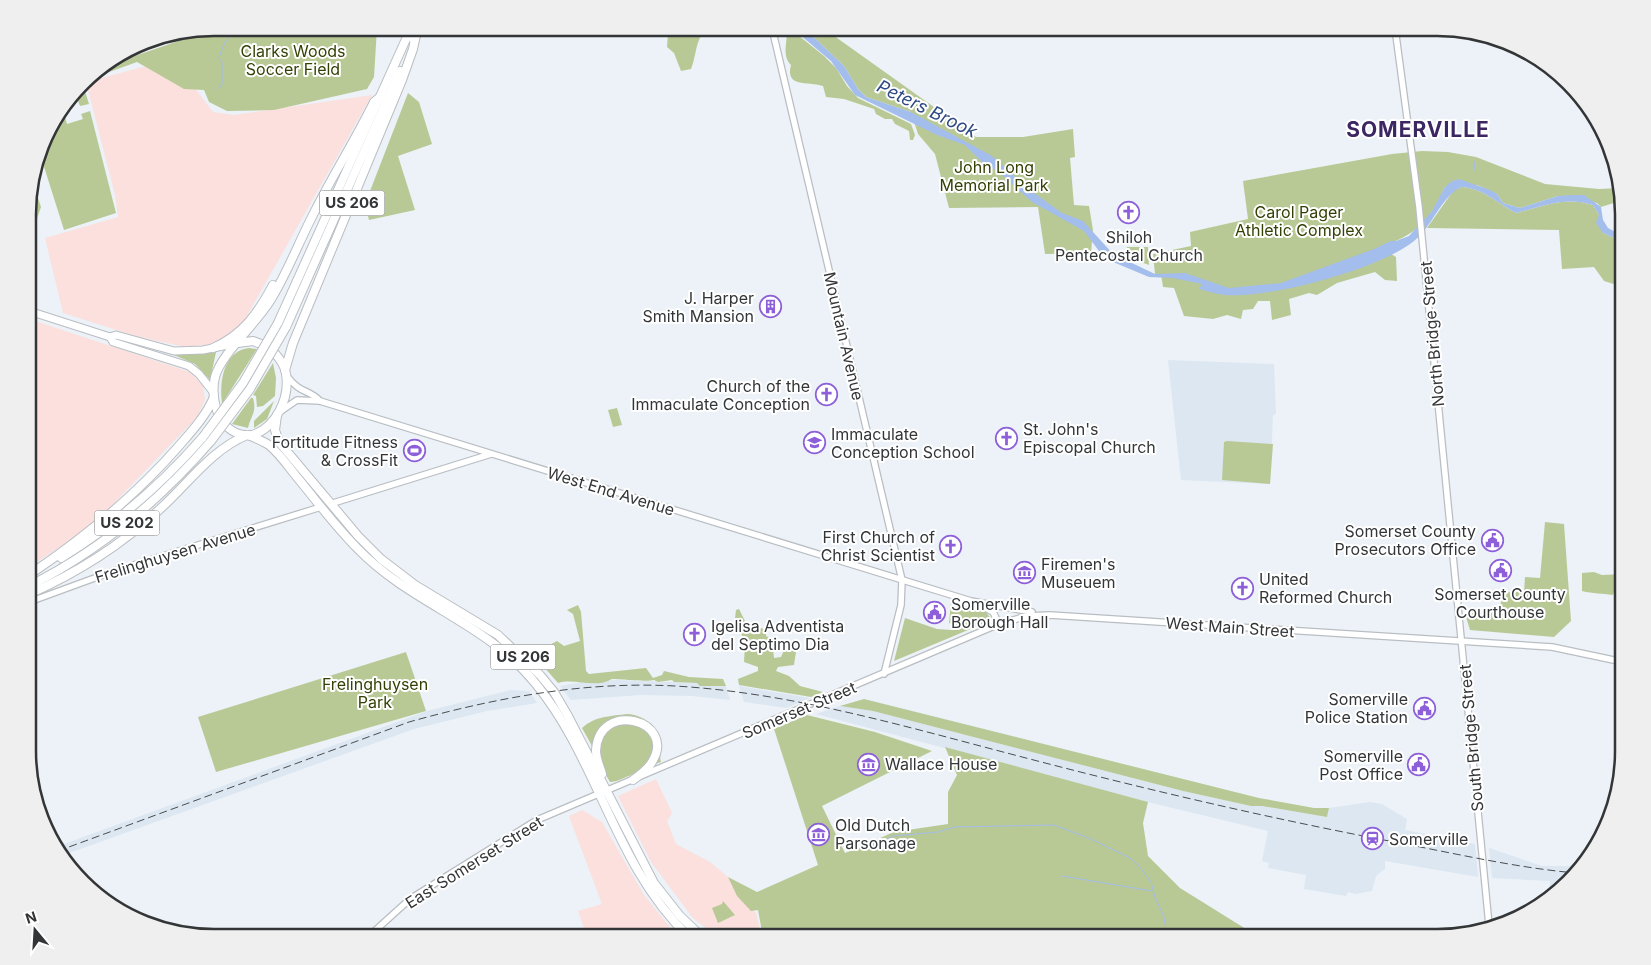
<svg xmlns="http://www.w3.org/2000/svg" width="1651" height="965" font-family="Inter,sans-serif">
<rect width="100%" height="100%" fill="#ecf2f7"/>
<g fill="#fbe0de">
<polygon points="173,59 213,112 234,115 372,95 240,328 212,344 185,347 135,336 63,313 45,238 118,217 115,195 86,82"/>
<polygon points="29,319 190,372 203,385 205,400 197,417 94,524 31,566 29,561"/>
<polygon points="656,779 672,813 667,821 676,844 710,862 728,877 743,902 756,913 762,937 717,937 692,917 651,862 618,796"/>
<polygon points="582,810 602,822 644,895 678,937 587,937 578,911 602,904 569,816"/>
</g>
<g fill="#dce7f2">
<polygon points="1168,360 1274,364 1276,414 1273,415 1270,484 1181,480"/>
<polygon points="618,680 725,684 730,700 692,696 641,695 571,700 560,686 588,681"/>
<polygon points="739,686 756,689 810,698 786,708 744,702"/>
<polygon points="511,690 529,691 537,703 487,711 414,729 61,856 56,847 427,711"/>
<polygon points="840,706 873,711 1183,791 1251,806 1262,806 1327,817 1329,808 1370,802 1382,804 1407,819 1405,830 1475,844 1478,877 1385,861 1385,869 1376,876 1372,891 1355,894 1348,892 1346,896 1304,889 1306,875 1268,868 1269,863 1262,861 1268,831 1148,802 816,714"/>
<polygon points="1489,848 1542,866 1581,866 1568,883 1549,898 1550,881 1492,878"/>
</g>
<g fill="#b9c996">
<polygon points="215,28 377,28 374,77 367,89 274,110 227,111 209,102 204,90 184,89 137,62 87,80 91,74 124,54 126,59 187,38 189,33"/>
<path d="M664,28H709C695,36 697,55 691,69L681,71L674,53L667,47L668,34Z"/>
<path d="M781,28H787L793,31L824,56L836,68L847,86L858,98L911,124L915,135L913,140H910L909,131L895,124L892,119H885L876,114L874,109L844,99L826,97L823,86C807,81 785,88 791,65C782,56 787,43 787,32Z"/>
<polygon points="804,28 823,28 976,137 1023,137 1073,129 1075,157 1070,158 1074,205 1089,206 1093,230 1091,253 1045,254 1038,207 949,208 935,154 918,134 911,112 866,97 858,89 844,66"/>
<polygon points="83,85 89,104 80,106 78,101 69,103"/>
<polygon points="408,93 419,102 432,144 398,156 415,210 369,220 365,204"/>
<polygon points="63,110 67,124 83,119 81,114 90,111 116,213 64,230 40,154 47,132"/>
<path d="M1422,151L1448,152L1476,157L1545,184L1599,189L1620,188L1623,200L1601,207L1597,203L1558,196L1520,208L1503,203L1497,194L1477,185L1445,187C1429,222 1416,235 1380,247L1396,257L1397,281L1385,280L1375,272L1337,283L1317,295L1309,293L1289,299L1291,315L1272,320L1270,301H1258L1253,309L1243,310L1241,319L1227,315L1213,319L1184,316L1174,288L1163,287L1161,274H1155L1153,254L1191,246L1190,232L1248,219L1243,181L1392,154Z"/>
<polygon points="32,180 41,207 29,242 29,191"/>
<path d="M1461,187C1483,188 1497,203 1516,213C1544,206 1565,196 1593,205L1599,215L1603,233L1623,242V287L1604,281L1594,267L1562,269L1559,230L1427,228L1453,191Z"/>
<polygon points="1127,247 1148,247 1149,265 1124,256"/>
<path d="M249,348L257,349L222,404C219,383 223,351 249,348Z"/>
<polygon points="167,352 216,352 210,380 195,364"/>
<polygon points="273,363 276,378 275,396 263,406 257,407 256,396 253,395"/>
<path d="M251,398H253C257,413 251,415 248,428L232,424Z"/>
<polygon points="274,401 267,419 254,428 254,421"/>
<polygon points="617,408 622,425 613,427 608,410"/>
<polygon points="1227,441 1273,444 1270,484 1222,480 1224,442"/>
<path d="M1545,522L1564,524L1571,621L1554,637L1470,630L1466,617L1477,610L1497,613C1505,594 1502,590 1524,592L1525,577L1540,578Z"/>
<path d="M1594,572L1602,575L1623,574V594L1614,592L1613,595C1602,593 1593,594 1582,591V573Z"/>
<polygon points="951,602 986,612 992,620 894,661 905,618 937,629 951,630 954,625 949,623"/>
<path d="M578,605L581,612L586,671L589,674L646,668L653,678L662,675L664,671L689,677L723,679L726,686H700L697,683L674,682L672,680L658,682L654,680C648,682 618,679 612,679C596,689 575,678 558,683L537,659H541L546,647L557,641L564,646L580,641L573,614L567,610Z"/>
<polygon points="739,609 747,625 755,633 761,628 766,630 766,636 772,639 774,658 781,657 785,648 793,644 796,652 794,665 778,667 776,671 789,676 800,686 823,692 811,697 739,685 738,679 758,671 758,667 744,662 745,643 735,618 736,610"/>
<polygon points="406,652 426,711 216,772 198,717"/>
<polygon points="864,699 1259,798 1314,808 1329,808 1327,817 1262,806 1251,806 1183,791 873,711 840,706"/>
<path d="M628,714C644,715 661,728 661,746C662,752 659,756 661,762L655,764L657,759L650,725L639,719L619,717L592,746L582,728C595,716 611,716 628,714Z"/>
<polygon points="807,715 875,732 932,751 822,806 845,853 894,832 948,824 948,792 957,775 945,747 1148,802 1143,823 1148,856 1180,888 1254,934 1272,937 763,937 758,910 751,911 737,896 728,877 757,892 818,865 774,729"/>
<path d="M633,722L649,732C659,753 650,767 629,776C623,778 617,782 610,782C593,755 596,725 633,722Z"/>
<polygon points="723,901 735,915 718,923 712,908 722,904"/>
</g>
<path fill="#a3bdec" d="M792,28H804L844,66L858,89L866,97L911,112L992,156L1030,190L1062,213L1083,221L1113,254L1155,274L1185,273L1229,288L1281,283L1374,249L1391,241H1396L1409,236L1432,211L1445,187L1452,181L1459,179L1490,190L1497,194L1503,203L1520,208L1558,196L1574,195H1584L1601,207L1603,220L1608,228L1623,236V242L1603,233L1596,223L1599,215L1593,205C1565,196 1544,206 1516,213C1497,203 1483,188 1461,187C1440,198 1433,226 1414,241C1380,269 1269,299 1225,295C1216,294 1207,291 1199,289L1202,284L1173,278L1149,277L1113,262L1099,251L1084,231L1032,202L1000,173L981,161L965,145L937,135L855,95L831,61Z"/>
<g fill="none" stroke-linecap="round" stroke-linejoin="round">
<g stroke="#a3bdec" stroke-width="1">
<path d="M217,89L222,85V62L219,58C221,51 225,40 231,36C237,33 240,34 244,28"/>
<polyline points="1474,161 1475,171"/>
<polyline points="870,843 877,844 893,836 938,832 954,827 1054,825 1091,839 1130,858 1140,867 1151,882 1155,897 1164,917 1167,937"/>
<polyline points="1062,876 1152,891"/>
</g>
<defs>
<g id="tertiary">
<polyline points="772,28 902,580 901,605 884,674"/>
<polyline points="1395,28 1419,207 1489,925"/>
<path d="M287,376C300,394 309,389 320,401"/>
<polyline points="281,411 297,400 320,401 971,601 1032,612"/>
<polyline points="330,504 491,454"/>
<polyline points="29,602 111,572 321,507"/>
<polyline points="982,606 993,612 999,624"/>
<polyline points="368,937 410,899 537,820 999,624 1027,616 1050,615 1552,647 1623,662"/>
</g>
<g id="secondary">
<polyline points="29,311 110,337 116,335 174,351 203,350 238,343"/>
<polyline points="110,337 113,342 189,366 199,374 214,393"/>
</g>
<g id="trunk">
<polyline points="414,40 419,28"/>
<polyline points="278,323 411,28"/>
<polyline points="286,327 400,71"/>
<path d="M238,343L253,341L269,347C276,354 285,365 286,374C290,398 276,428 252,435C221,438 209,402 215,377C221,354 256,324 270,301C288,272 300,239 316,209C334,173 356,139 374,102L381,96"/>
<path d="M213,348C243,335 258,313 273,285"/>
<polyline points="285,370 293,343 402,80 413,49 416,35"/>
<polyline points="277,415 275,430 279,442 358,536 381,559 415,585 498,635 540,675 554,692 568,716 654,883 680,916 702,937"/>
<path d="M248,435C255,438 263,441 269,445C279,453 288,466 296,476C316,500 335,526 357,548C412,605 485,621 536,684C599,761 614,865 689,937"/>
<path d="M61,558C115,525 162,484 203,437"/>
<path d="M29,575C84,538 134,497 178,447C191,432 206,416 214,397"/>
<path d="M29,586C99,551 160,500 211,441"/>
<path d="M29,594C77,573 122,544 160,509C188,484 211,450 247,435"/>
<path d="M602,774C600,767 596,759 596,751C598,699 678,720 652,762C648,769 640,775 633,780"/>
</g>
</defs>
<use href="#tertiary" stroke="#b9bec3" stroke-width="8"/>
<use href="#secondary" stroke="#b9bec3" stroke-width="9"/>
<use href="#trunk" stroke="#b9bec3" stroke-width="10"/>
<use href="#tertiary" stroke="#fff" stroke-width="5.5"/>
<use href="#secondary" stroke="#fff" stroke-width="7"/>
<use href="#trunk" stroke="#fff" stroke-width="8"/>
<path stroke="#4a4d4f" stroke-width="1" stroke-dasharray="8 4" stroke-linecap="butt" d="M58,851L409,722C495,698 584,681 675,686C795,693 910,728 1026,758C1152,791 1277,820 1405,844C1462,855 1519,868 1576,873"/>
<defs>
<g id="trunk-bridge">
<polyline points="203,437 243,383 278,323"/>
<polyline points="211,441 250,389 286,327"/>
</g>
</defs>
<use href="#trunk-bridge" stroke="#b9bec3" stroke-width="10" stroke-linecap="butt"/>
<use href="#trunk-bridge" stroke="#fff" stroke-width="8"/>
</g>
<defs>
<symbol id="church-ring" viewBox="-11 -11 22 22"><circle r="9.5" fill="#fff" stroke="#8d5fd9" stroke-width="1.5"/><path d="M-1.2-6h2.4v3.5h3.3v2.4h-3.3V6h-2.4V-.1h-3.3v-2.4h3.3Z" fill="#8d5fd9"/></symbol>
<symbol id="building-ring" viewBox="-11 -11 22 22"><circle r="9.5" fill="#fff" stroke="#8d5fd9" stroke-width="1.5"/><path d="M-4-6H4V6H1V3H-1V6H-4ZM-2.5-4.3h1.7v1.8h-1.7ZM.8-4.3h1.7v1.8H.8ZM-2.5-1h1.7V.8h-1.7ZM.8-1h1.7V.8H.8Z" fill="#8d5fd9"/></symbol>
<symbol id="school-ring" viewBox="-11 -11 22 22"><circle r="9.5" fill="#fff" stroke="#8d5fd9" stroke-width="1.5"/><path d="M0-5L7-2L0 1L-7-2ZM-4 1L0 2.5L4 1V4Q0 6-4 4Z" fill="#8d5fd9"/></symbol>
<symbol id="stadium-ring" viewBox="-11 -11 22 22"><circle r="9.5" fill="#fff" stroke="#8d5fd9" stroke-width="1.5"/><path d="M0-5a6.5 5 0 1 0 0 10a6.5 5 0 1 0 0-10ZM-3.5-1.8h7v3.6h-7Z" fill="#8d5fd9"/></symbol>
<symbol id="civic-ring" viewBox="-11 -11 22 22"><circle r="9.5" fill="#fff" stroke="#8d5fd9" stroke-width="1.5"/><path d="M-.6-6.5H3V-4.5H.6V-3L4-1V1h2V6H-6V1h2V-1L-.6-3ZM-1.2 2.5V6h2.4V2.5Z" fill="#8d5fd9"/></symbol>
<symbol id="museum-ring" viewBox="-11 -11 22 22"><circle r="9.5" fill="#fff" stroke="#8d5fd9" stroke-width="1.5"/><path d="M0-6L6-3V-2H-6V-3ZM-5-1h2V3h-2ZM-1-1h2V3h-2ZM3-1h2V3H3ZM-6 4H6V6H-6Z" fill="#8d5fd9"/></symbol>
<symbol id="station-ring" viewBox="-11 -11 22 22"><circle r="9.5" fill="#fff" stroke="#8d5fd9" stroke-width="1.5"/><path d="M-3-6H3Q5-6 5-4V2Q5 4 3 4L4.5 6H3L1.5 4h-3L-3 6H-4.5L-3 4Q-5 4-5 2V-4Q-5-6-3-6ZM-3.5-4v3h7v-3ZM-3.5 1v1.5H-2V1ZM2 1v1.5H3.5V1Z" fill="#8d5fd9"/></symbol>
</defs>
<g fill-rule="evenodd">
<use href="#church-ring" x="1116" y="200" width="25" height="25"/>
<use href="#building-ring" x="758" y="294" width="25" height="25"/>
<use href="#church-ring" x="814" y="382" width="25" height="25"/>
<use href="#church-ring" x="994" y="426" width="25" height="25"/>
<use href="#school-ring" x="802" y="430" width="25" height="25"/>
<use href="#stadium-ring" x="402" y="438" width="25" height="25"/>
<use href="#civic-ring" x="1480" y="528" width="25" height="25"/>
<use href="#church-ring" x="938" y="534" width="25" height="25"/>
<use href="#civic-ring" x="1488" y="558" width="25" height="25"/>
<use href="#museum-ring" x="1012" y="560" width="25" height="25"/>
<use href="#church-ring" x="1230" y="576" width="25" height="25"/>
<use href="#civic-ring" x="922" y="600" width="25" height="25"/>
<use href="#church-ring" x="682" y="622" width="25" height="25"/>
<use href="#civic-ring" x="1412" y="696" width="25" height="25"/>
<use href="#museum-ring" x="856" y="752" width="25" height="25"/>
<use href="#civic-ring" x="1406" y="752" width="25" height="25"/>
<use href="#museum-ring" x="806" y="822" width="25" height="25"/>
<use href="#station-ring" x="1360" y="826" width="25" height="25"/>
</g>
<g text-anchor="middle" stroke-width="4" stroke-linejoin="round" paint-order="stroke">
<g fill="#fff" stroke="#707273" stroke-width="1">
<rect x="319.5" y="190.5" width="65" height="25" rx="4"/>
<rect x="94.5" y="510.5" width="65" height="25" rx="4"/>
<rect x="490.5" y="644.5" width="65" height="25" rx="4"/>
</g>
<g font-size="15" font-weight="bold" fill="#333537">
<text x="352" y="208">US 206</text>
<text x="127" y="528">US 202</text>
<text x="523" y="662">US 206</text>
</g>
<g font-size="16" fill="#334104" stroke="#fff">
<text x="293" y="57">Clarks Woods<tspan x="293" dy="18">Soccer Field</tspan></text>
<text x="994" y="173">John Long<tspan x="994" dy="18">Memorial Park</tspan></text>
<text x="1299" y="218">Carol Pager<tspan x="1299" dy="18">Athletic Complex</tspan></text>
<text x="375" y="690">Frelinghuysen<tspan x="375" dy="18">Park</tspan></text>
</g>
<g font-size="16" fill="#333537" stroke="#fff" text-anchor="start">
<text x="1129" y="243" text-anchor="middle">Shiloh<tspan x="1129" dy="18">Pentecostal Church</tspan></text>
<text x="754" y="304" text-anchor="end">J. Harper<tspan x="754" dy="18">Smith Mansion</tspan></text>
<text x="810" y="392" text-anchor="end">Church of the<tspan x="810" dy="18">Immaculate Conception</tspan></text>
<text x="1023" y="435">St. John's<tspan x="1023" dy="18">Episcopal Church</tspan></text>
<text x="831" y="440">Immaculate<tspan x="831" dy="18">Conception School</tspan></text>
<text x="398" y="448" text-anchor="end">Fortitude Fitness<tspan x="398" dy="18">&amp; CrossFit</tspan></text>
<text x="1476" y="537" text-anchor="end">Somerset County<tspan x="1476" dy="18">Prosecutors Office</tspan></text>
<text x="935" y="543" text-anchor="end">First Church of<tspan x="935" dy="18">Christ Scientist</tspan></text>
<text x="1041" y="570">Firemen's<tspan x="1041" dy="18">Museuem</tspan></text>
<text x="1259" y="585">United<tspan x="1259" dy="18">Reformed Church</tspan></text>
<text x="1500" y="600" text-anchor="middle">Somerset County<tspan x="1500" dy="18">Courthouse</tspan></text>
<text x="951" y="610">Somerville<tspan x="951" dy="18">Borough Hall</tspan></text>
<text x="711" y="632">Igelisa Adventista<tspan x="711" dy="18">del Septimo Dia</tspan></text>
<text x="1408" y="705" text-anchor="end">Somerville<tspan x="1408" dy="18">Police Station</tspan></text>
<text x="1403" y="762" text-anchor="end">Somerville<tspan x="1403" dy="18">Post Office</tspan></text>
<text x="885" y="770">Wallace House</text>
<text x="835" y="831">Old Dutch<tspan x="835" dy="18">Parsonage</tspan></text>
<text x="1389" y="845">Somerville</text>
</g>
<g font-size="16" fill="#333537" stroke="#fff">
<text transform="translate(1432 334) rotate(-95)" y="6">North Bridge Street</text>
<text transform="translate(844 336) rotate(77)" y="6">Mountain Avenue</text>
<text transform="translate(611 491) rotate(17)" y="6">West End Avenue</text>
<text transform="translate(175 553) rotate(-17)" y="6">Frelinghuysen Avenue</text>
<text transform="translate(1230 627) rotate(4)" y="6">West Main Street</text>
<text transform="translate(799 710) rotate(-23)" y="6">Somerset Street</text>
<text transform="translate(1471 738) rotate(-95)" y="6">South Bridge Street</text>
<text transform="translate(474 862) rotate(-32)" y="6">East Somerset Street</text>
</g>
<g font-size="18" font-style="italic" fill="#2e4b85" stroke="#fff">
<text transform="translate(927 109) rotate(26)" y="6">Peters Brook</text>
</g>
<g font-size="21" font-weight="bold" letter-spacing="1" fill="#3d2762" stroke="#fff">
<text x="1418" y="137">SOMERVILLE</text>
</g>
</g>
<path d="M0 0H1651V965H0ZM214 36H1437A178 178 0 0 1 1615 214V751A178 178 0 0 1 1437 929H214A178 178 0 0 1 36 751V214A178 178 0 0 1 214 36Z" fill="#efefef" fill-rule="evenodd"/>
<path fill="none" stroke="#333537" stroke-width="2.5" d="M214 36H1437A178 178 0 0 1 1615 214V751A178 178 0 0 1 1437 929H214A178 178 0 0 1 36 751V214A178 178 0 0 1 214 36Z"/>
<g transform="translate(35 930) rotate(342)" stroke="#ffffff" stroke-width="4" paint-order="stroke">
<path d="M0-4L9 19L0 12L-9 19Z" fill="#333537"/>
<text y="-8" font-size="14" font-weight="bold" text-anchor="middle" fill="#333537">N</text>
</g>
</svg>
